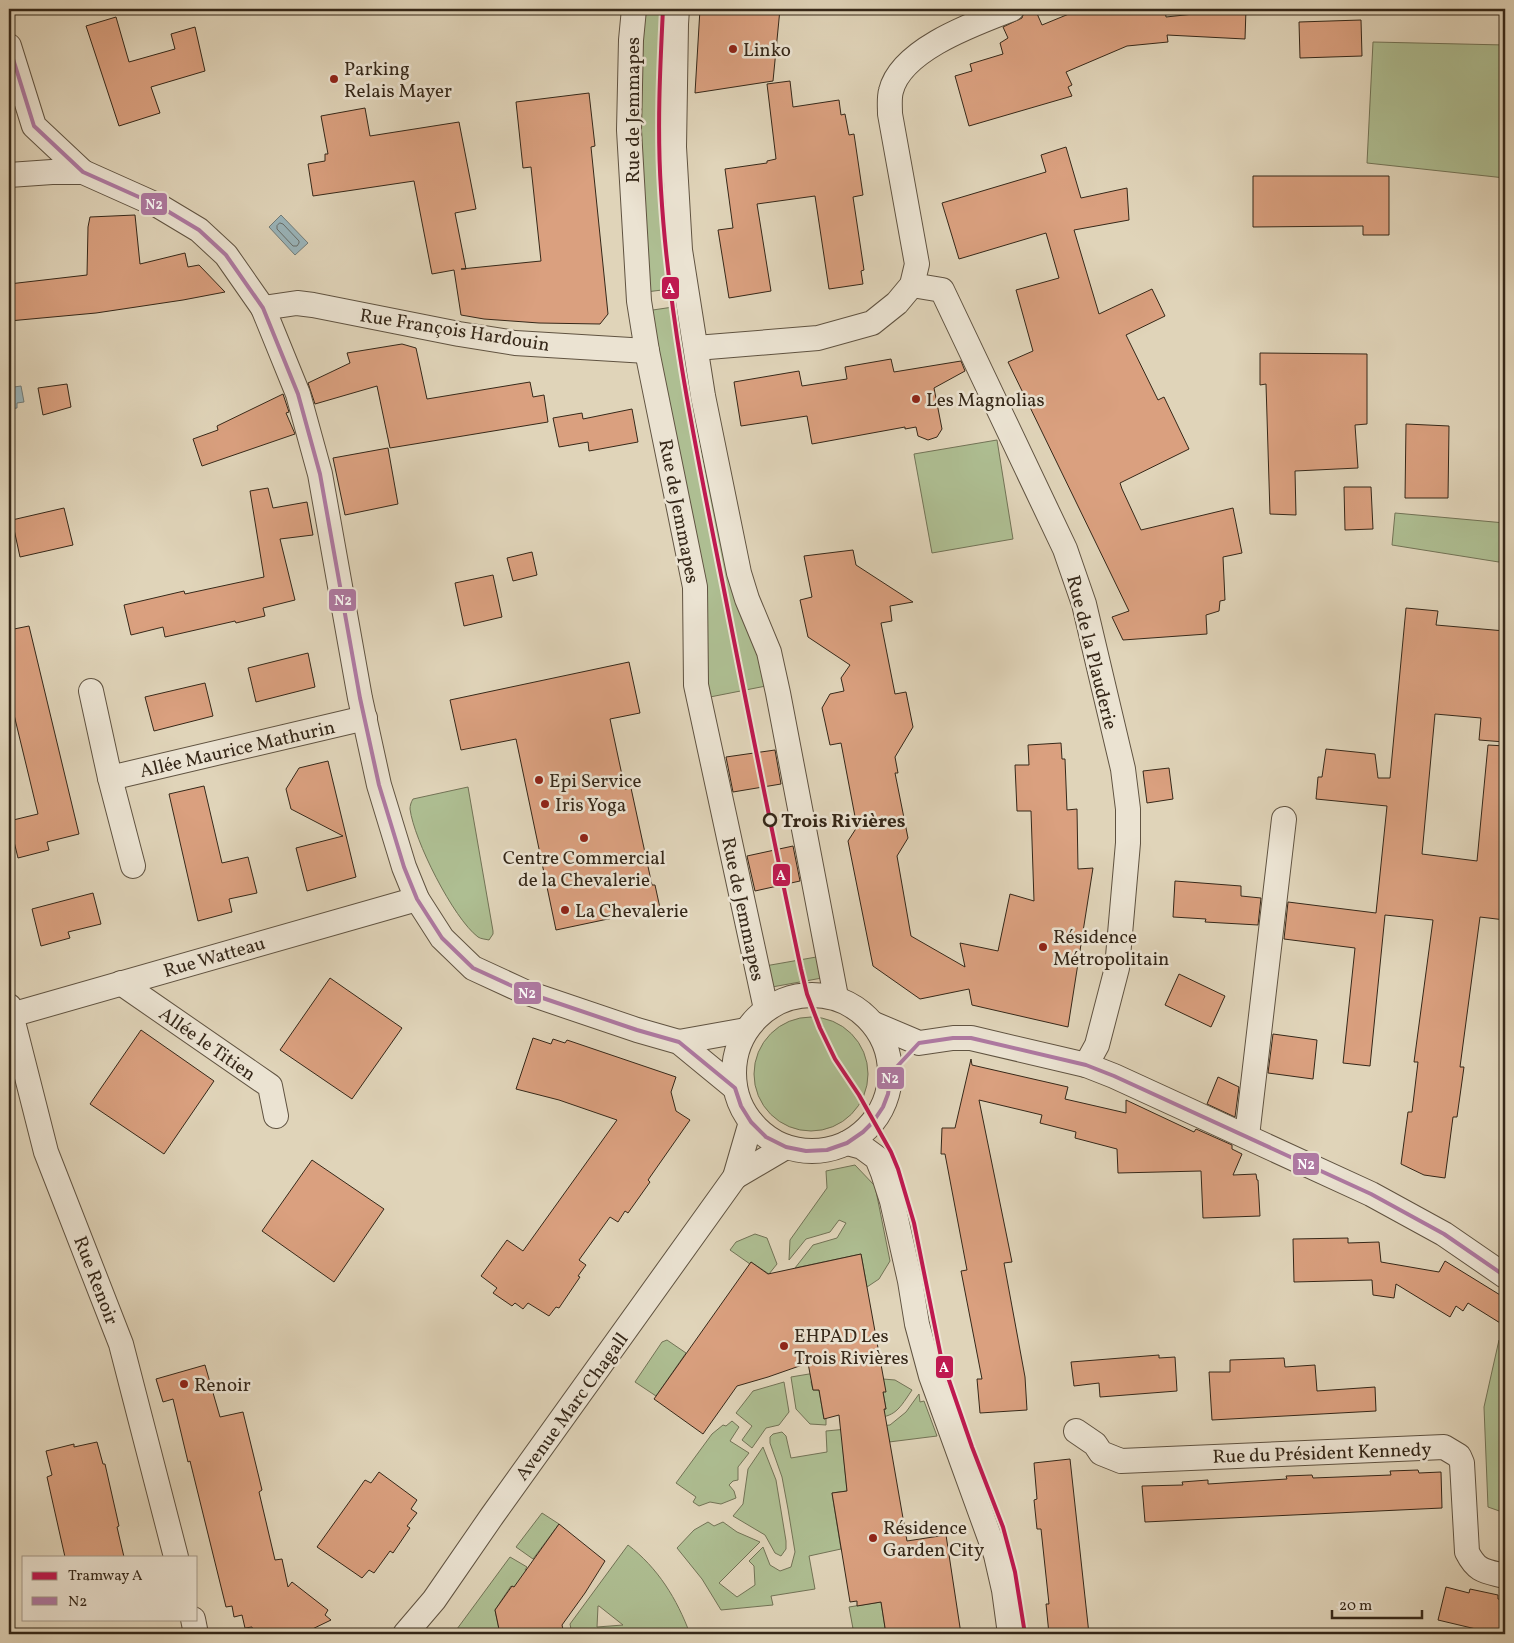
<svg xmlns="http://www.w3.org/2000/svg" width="1514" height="1643" font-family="Vollkorn,serif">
<rect width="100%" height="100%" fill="#e0d4b9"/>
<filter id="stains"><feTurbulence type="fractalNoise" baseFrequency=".004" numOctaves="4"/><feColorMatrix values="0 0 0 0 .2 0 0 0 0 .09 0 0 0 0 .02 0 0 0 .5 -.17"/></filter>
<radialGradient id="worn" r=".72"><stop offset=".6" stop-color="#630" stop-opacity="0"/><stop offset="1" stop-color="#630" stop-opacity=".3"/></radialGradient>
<g fill="#aebe92" stroke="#727356" fill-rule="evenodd">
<polygon points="640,9 672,9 678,288 646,292 637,153"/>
<polygon points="1373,42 1505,45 1505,178 1367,163"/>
<polygon points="680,306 771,685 710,697 646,311"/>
<polygon points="997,440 1013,539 932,553 914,454"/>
<polygon points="1395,513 1505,523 1505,563 1392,545"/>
<path d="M468,787L493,931V934L489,940C485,939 481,939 478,937C453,918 414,840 410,809C410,806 411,802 413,799Z"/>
<polygon points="822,956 822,978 772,987 765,966"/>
<circle cx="811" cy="1074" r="57"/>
<polygon points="855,1165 875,1186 890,1261 879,1279 867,1287 861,1254 795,1268 813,1245 837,1238 846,1223 839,1220 830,1232 806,1239 789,1260 790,1240 827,1188 826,1171"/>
<polygon points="755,1234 767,1238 777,1264 769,1274 751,1262 750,1264 730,1250 736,1242"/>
<polygon points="1505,1339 1505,1513 1488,1507 1484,1407 1499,1340"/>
<polygon points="667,1340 686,1353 656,1396 635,1382 662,1342"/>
<polygon points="815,1373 811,1382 813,1390 819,1390 824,1419 826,1418 826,1425 810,1424 796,1409 791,1377"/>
<path d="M883,1379L895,1380L912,1390C896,1414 895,1416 866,1420L859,1413L886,1409L883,1392Z"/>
<polygon points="784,1382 789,1412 779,1425 766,1428 752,1448 742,1440 752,1426 736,1413 753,1391"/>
<polygon points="919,1394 920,1402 924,1401 937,1436 889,1442 843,1450 847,1491 832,1493 841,1549 809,1556 815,1589 771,1596 773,1605 721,1610 702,1579 677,1548 694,1530 708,1522 714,1526 723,1522 737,1532 760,1542 719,1583 737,1597 755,1585 754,1566 749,1561 763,1547 770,1565 780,1571 791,1567 795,1552 788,1509 782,1477 770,1443 770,1437 773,1434 782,1432 786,1436 791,1458 827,1452 826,1431 890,1425 906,1412"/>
<polygon points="732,1421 739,1427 730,1441 749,1453 738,1467 738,1480 733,1481 729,1485 734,1491 736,1498 721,1504 710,1502 699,1506 693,1502 696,1497 676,1483 712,1434 723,1425 726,1426"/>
<polygon points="763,1447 776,1480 786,1541 786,1549 781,1556 775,1553 765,1535 733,1516 743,1504 748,1469"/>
<polygon points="542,1513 559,1524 533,1559 516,1547"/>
<path d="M628,1545C658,1568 677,1599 690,1634H572L570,1624ZM598,1606H599L623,1625L597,1627Z"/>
<polygon points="510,1557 527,1567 525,1570 529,1573 517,1590 511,1586 495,1610 500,1634 459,1634 457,1629"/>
<polygon points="881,1602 886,1634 854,1634 849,1607"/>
</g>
<g fill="#9ab5bb" stroke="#727d7a">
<polygon points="281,215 308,243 295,255 269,227"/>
<polygon points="9,383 13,383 14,387 21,386 24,402 17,403 17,408 9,409"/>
</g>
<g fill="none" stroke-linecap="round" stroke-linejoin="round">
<polygon stroke="#686e6a" stroke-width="1" points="280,223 283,224 299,241 299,243 297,246 293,246 277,229 277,226"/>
</g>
<g fill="#daa07f" stroke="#362819">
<polygon points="700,9 780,9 773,81 695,93"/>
<polygon points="1025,9 1035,9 1042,25 1081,9 1165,9 1166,17 1212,12 1212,9 1246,9 1245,39 1167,35 1168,42 1127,46 1066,72 1072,85 1068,87 1072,96 969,126 955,76 972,71 970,64 1003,54 1000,43 1008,38 1003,27 1022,18"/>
<polygon points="116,17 129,62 175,49 171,34 195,27 205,71 151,87 160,113 119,126 86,26"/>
<polygon points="1361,20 1362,56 1300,58 1299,22"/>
<polygon points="790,81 793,107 839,100 841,115 845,114 849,135 854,134 863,195 853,197 864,270 861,271 863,284 829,289 815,196 757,204 771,291 729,298 718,230 733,228 725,169 767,163 767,161 776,159 767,84"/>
<polygon points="589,93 595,146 591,147 608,314 600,324 539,323 484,319 461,315 454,270 432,274 414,181 313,196 308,164 325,161 325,154 328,154 321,116 365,108 370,136 459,122 476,209 455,213 466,269 461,269 541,261 531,167 523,168 516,102"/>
<polygon points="1066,147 1081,198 1127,188 1129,220 1074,230 1099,314 1152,289 1165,316 1126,335 1158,400 1164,397 1189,449 1120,483 1122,489 1141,530 1233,508 1242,553 1223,557 1225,600 1220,601 1219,611 1206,615 1207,634 1123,640 1112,617 1129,611 1008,362 1033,351 1016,290 1059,278 1046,233 959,259 942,203 1046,172 1041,155"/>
<polygon points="1253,176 1389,176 1389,235 1363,235 1363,226 1253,227"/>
<polygon points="135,215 140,264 185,253 188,267 199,265 225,292 183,300 96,313 9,321 9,284 87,275 88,227 90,217"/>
<polygon points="402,344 416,348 427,399 530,382 533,397 544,395 548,422 390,448 377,386 315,404 308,383 350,363 347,353"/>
<polygon points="1260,353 1367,354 1367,424 1355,425 1358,468 1295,471 1296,515 1270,514 1266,384 1260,385"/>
<polygon points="891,359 894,372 961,361 965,371 934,388 942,429 937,437 928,440 918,436 916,427 905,429 905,427 812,444 807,416 741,426 734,382 799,371 802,386 847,379 845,367"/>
<polygon points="67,384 71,407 43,415 38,388"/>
<polygon points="283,394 289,412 286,413 295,434 202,466 193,439 218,430 217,426"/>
<polygon points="632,409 638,442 589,451 588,442 559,447 553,418 582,413 583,419"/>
<polygon points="1406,424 1449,426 1448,498 1405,498"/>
<polygon points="388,448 398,504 345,515 333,458"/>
<polygon points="1344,487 1371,487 1373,529 1345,530"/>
<polygon points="268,488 273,508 307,502 313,535 280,539 295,600 263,608 265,616 236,623 235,621 165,637 163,627 131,635 124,605 184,591 185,594 264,577 250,491"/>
<polygon points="64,508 73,545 20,557 12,520"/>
<polygon points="853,550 856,565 913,602 890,606 892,621 881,623 895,694 906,692 913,727 895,757 898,773 895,773 908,838 897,856 911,936 965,967 960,943 998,951 1010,894 1034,901 1031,811 1017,811 1015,765 1029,765 1028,745 1061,743 1062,759 1065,759 1067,810 1077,809 1078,869 1093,868 1068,1027 972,1005 969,989 920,999 873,966 848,841 857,827 841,743 830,745 822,708 830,694 844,691 841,678 850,665 808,637 800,600 812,597 804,556"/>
<polygon points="532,552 537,575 513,581 507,558"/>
<polygon points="493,575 502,617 464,626 455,583"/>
<polygon points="1406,608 1438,611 1436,625 1505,631 1505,742 1479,740 1481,718 1435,714 1422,854 1477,861 1488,745 1505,746 1505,920 1480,917 1460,1067 1464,1067 1457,1117 1453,1117 1445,1178 1424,1175 1401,1164 1408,1112 1412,1112 1418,1062 1414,1062 1433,920 1385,915 1370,1066 1343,1063 1355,948 1284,939 1288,902 1376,913 1387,806 1316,799 1318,777 1322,777 1326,749 1375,754 1378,778 1390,778"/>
<polygon points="29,626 79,834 47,842 49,850 18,858 9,821 38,814 9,694 9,630"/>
<polygon points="308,653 315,687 256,702 248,668"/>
<polygon points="629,662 640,713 610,719 625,789 631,788 652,885 655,885 660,908 556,930 516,739 461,750 450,700"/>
<polygon points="205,683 213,716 154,731 145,697"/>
<polygon points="775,750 781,784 733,792 726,757"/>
<polygon points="328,761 356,877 307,891 296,848 343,836 291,809 286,789 299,768"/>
<polygon points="1169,768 1173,799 1147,803 1143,771"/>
<polygon points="204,786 222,863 248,857 257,893 229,899 232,912 198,921 169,794"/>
<polygon points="793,846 800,881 755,891 747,856"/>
<polygon points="1175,881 1241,886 1241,896 1261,898 1258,925 1205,922 1206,919 1173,917"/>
<polygon points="93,893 101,924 68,932 70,938 41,946 32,909"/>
<polygon points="1179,974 1225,996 1211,1027 1165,1005"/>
<polygon points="330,978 402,1028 352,1099 280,1050"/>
<polygon points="141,1030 214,1081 164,1154 90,1104"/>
<polygon points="1273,1034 1317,1040 1313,1079 1268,1073"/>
<polygon points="533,1038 551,1044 553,1039 565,1043 567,1040 676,1077 671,1092 676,1111 690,1120 648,1180 650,1182 628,1213 625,1211 618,1222 610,1217 579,1260 586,1265 578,1276 580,1277 559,1308 556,1307 549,1316 528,1303 523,1309 515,1303 512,1306 493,1293 497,1288 481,1276 507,1240 523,1251 617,1120 559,1100 516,1089"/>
<polygon points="971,1059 972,1065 1068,1087 1065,1099 1126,1113 1126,1100 1194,1132 1196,1129 1232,1145 1232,1149 1242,1154 1233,1175 1256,1174 1257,1180 1258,1180 1260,1216 1203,1218 1201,1171 1118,1173 1117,1149 1075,1138 1076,1132 1040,1123 1042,1115 979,1100 1012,1262 1004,1263 1025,1377 1027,1410 980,1413 977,1379 982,1379 961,1271 967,1270 945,1154 941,1154 942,1128 955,1128"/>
<polygon points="1218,1077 1239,1087 1235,1117 1207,1104"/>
<polygon points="312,1160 384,1209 334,1282 262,1231"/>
<polygon points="1348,1238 1348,1243 1379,1242 1381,1262 1439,1272 1445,1261 1505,1298 1505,1326 1468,1303 1463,1311 1456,1306 1450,1317 1396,1284 1394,1298 1373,1295 1372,1280 1294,1282 1293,1239"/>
<polygon points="861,1254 886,1392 883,1392 886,1409 884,1409 907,1541 946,1535 961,1634 886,1634 881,1602 857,1606 857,1601 850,1602 832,1493 847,1491 839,1415 824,1419 819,1390 813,1390 808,1363 768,1377 737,1386 703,1434 654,1399 751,1262 768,1274"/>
<polygon points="1159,1355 1159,1358 1175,1357 1177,1391 1100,1397 1099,1383 1074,1386 1071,1362"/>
<polygon points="1284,1358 1285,1367 1315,1365 1317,1391 1375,1387 1376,1411 1212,1420 1209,1372 1230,1372 1230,1360"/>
<polygon points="205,1365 220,1417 243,1412 262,1490 259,1492 275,1560 282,1559 288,1587 292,1582 328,1610 325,1615 331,1620 302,1634 254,1634 252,1627 245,1628 242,1615 234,1617 232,1606 226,1607 190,1461 188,1462 173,1399 163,1402 156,1379"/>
<polygon points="97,1442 103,1464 105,1464 119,1526 117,1527 124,1557 65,1557 47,1477 52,1475 46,1451 74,1444 74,1447"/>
<polygon points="1070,1459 1089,1634 1049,1634 1046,1604 1049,1604 1041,1529 1037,1529 1034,1500 1037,1499 1034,1463"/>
<polygon points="1418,1470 1419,1473 1441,1472 1442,1508 1145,1522 1142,1486 1183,1485 1182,1482 1208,1480 1208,1484 1287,1479 1286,1476 1312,1475 1313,1478 1391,1475 1390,1471"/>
<polygon points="379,1472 417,1500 411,1509 417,1513 407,1526 410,1528 393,1553 390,1551 374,1573 369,1570 362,1578 317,1547 365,1480 371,1483"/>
<polygon points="559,1524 605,1561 585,1593 562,1625 564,1634 500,1634 495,1610 512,1586 514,1587"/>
<polygon points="1446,1587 1469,1593 1470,1589 1498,1595 1498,1599 1505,1601 1505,1634 1497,1634 1438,1620"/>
</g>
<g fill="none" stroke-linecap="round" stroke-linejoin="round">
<defs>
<g id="minor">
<polyline points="634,9 631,40 629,130 639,301 647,351 695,587 696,685 766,1009"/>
<polyline points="677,9 676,24 674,147 680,250 703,396 739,573 747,599 769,652 778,693 836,997"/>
<polyline points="9,46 34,126 83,172"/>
<polyline points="9,175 52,172 83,172 159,206 199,230 226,255 263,308 298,394 320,474 360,698 379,785 404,867 417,899 442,938 473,968 525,992 637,1030 679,1042 735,1088"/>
<polyline points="912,285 942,290 1065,549 1084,604 1123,769 1128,809 1128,843 1117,968 1097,1045 1086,1065"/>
<polyline points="263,308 297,303 313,305 459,334 515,343 647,351"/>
<path d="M696,348L818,338L872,323L897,303L912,285L917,264L890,114C890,106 889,98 891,91C901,49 976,23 1012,9"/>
<polyline points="91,691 110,778 133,866"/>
<polyline points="110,778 365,718"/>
<polyline points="121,983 270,1086 276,1116"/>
<circle cx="812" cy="1073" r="78"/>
<polyline points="9,1006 46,1152 121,1344 176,1557"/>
<polyline points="11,1015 417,899"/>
<polyline points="874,1024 919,1043 953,1038 971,1038 1086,1065 1114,1076 1371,1194 1444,1234 1505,1276"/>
<polyline points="679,1042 746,1030"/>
<polyline points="1247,1136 1284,819"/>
<polyline points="847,1143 862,1147 877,1158 883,1173 892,1201 910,1281 917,1324 931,1376 996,1555 1004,1590 1010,1634"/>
<polyline points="735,1177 786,1147"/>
<path d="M1076,1431L1095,1444L1101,1453L1121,1461L1444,1447L1459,1456L1462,1463L1467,1552C1477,1572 1485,1571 1505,1576"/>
<polyline points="193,1619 196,1634"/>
<polyline points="405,1634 434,1600 492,1516 735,1177 751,1122"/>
</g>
</defs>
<use href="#minor" stroke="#605341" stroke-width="26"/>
<use href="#minor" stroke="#ebe3d2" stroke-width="24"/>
<defs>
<polyline id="bus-1" points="9,46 34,126 83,172 159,206 199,230 226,255 263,308 298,394 320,474 360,698 379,785 404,867 417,899 442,938 473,968 525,992 637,1030 679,1042 735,1088 741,1106 751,1122 766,1137 786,1147 806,1151 827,1150 847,1143 863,1132 873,1122 883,1107 888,1094 891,1073 919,1043 953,1038 971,1038 1086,1065 1114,1076 1371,1194 1444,1234 1505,1276"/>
</defs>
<use href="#bus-1" stroke="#ebe3d2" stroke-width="8"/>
<use href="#bus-1" stroke="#ae79a2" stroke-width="4"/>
<defs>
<path id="tram-1" d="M663,9C660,69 657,129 661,190C669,325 698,458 724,590C749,717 774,843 801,969L807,994L820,1028L835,1059L859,1095L891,1152L898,1169L914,1223L941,1357L972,1447L1003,1527L1015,1572L1025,1634"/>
</defs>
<use href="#tram-1" stroke="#ebe3d2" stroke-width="8"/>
<use href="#tram-1" stroke="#bf1950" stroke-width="4"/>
</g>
<g fill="#8f2418" stroke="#ebe3d2" stroke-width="2">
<circle cx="733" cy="49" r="5"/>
<circle cx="334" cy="79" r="5"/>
<circle cx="916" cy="399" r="5"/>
<circle cx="539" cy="780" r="5"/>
<circle cx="545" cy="804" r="5"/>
<circle cx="584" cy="838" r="5"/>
<circle cx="565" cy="910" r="5"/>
<circle cx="1043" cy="947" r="5"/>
<circle cx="784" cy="1346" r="5"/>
<circle cx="184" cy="1384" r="5"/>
<circle cx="873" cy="1538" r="5"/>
</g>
<circle fill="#ebe3d2" stroke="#362819" stroke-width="2.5" cx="770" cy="820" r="6"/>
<g text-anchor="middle" stroke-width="5" stroke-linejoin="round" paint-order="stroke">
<g font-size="19" fill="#362819" stroke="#ebe3d2" text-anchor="start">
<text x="743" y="56">Linko</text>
<text x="344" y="75">Parking<tspan x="344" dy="22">Relais Mayer</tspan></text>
<text x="926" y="406">Les Magnolias</text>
<text x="549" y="787">Epi Service</text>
<text x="555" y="811">Iris Yoga</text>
<text x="584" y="864" text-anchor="middle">Centre Commercial<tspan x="584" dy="22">de la Chevalerie</tspan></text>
<text x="575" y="917">La Chevalerie</text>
<text x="1053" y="943">Résidence<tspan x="1053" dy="22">Métropolitain</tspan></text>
<text x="794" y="1342">EHPAD Les<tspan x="794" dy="22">Trois Rivières</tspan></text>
<text x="194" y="1391">Renoir</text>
<text x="883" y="1534">Résidence<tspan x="883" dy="22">Garden City</tspan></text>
</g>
<g font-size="19" fill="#362819" stroke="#ebe3d2">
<text transform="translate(632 110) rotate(-90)" y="7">Rue de Jemmapes</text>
<text transform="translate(455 329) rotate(9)" y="7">Rue François Hardouin</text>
<text transform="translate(680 511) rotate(79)" y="7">Rue de Jemmapes</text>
<text transform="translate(1093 652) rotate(76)" y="7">Rue de la Plauderie</text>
<text transform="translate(237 748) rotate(-13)" y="7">Allée Maurice Mathurin</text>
<text transform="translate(744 909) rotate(78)" y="7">Rue de Jemmapes</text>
<text transform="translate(214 956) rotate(-16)" y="7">Rue Watteau</text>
<text transform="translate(208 1043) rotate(35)" y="7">Allée le Titien</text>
<text transform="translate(97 1280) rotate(69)" y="7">Rue Renoir</text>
<text transform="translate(571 1406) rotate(-54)" y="7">Avenue Marc Chagall</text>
<text transform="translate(1322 1452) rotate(-2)" y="7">Rue du Président Kennedy</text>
</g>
<g font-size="19" font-weight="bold" fill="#362819" stroke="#ebe3d2" text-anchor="start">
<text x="781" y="827">Trois Rivières</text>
</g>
</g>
<g stroke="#ebe3d2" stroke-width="2">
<rect x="140" y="192" width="28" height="24" rx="5" fill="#ae79a2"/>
<rect x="661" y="276" width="19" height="24" rx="5" fill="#bf1950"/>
<rect x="328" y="588" width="29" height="24" rx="5" fill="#ae79a2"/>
<rect x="772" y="863" width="19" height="24" rx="5" fill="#bf1950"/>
<rect x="513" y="981" width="29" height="24" rx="5" fill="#ae79a2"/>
<rect x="876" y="1066" width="29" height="24" rx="5" fill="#ae79a2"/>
<rect x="1292" y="1152" width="28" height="24" rx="5" fill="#ae79a2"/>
<rect x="935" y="1355" width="19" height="24" rx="5" fill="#bf1950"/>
</g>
<g font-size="14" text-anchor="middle" font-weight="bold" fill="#fff">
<text x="154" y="209">N2</text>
<text x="670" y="293">A</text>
<text x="343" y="605">N2</text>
<text x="781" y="880">A</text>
<text x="527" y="998">N2</text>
<text x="890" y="1083">N2</text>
<text x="1306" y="1169">N2</text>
<text x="944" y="1372">A</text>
</g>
<rect width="1514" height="1643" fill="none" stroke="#e0d4b9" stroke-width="30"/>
<rect x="10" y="10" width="1494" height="1623" fill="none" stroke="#362819" stroke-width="2.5"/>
<rect x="15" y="15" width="1484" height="1613" fill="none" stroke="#362819"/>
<rect x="22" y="1556" width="175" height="65" fill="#ebe3d2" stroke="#a39888"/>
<rect x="32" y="1572" width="25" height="8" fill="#bf1950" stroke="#a39888"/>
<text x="68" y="1580" font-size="15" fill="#362819">Tramway A</text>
<rect x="32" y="1597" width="25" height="8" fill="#ae79a2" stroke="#a39888"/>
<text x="68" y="1606" font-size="15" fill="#362819">N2</text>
<path d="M1332 1610v8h90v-8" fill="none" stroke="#362819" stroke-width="2.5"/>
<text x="1339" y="1610" font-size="15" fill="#362819" stroke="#ebe3d2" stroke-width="4" paint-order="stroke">20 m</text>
<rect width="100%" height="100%" filter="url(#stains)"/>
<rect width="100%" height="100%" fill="url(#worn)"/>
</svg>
